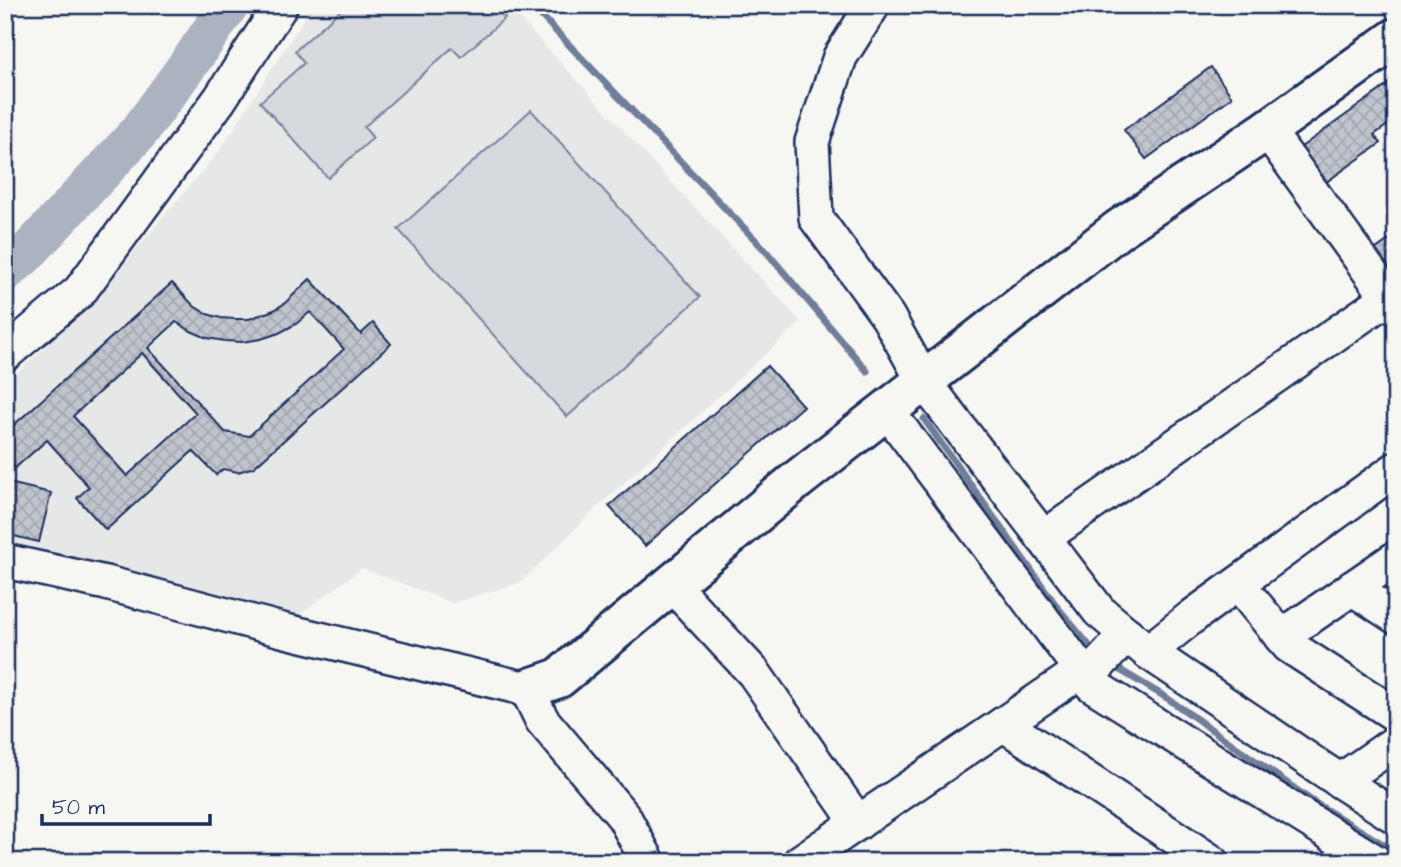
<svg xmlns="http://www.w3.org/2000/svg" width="1401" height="867" font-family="'Architects Daughter',sans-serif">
<defs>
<pattern id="building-cross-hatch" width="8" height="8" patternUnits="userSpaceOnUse" patternTransform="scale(1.75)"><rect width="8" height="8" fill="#c0c4cd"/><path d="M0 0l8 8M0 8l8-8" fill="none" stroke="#a4a9b2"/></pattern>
</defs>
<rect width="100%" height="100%" fill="#f6f6f2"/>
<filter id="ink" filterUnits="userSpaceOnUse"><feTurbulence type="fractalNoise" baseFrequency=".0143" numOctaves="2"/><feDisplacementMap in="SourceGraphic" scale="14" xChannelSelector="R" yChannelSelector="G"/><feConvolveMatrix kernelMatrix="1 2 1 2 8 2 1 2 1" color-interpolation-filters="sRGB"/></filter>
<g filter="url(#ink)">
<polygon fill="#e6e7e7" points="313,5 507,5 801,322 593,511 521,582 453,603 362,568 296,617 5,547 5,382 16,374 86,308 220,150"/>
<g fill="#d6d9dd" stroke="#78849e" stroke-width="2">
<polygon points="346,5 493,5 505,18 461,57 452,48 364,127 373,138 328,178 260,102 304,63 295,51"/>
<polygon points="531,110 700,297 567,417 398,229"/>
</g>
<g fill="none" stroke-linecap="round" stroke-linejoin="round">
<g stroke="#717e99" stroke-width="7">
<polyline points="531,5 765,250 867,371"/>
<polyline points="924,419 1058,608 1097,655"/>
<polyline points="1110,664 1167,698 1315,803 1396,852"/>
</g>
<polyline stroke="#abb2c0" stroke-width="40" points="5,272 25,255 139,132 195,55 229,5"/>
</g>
<g fill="url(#building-cross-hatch)" stroke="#1b2f5e" stroke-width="2" fill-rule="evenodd">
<polygon points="1211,67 1232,97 1146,159 1124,130"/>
<polygon points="1396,79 1396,119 1374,135 1381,143 1322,185 1297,150"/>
<polygon points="1396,235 1396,285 1369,254"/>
<path d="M310,279L361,334L373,323L391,344L254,467L238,472L223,469L216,475L193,451L106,530L77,498L89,487L47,440L15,468L5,457V433L172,283L194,306L207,314L221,318L235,319H249L274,310L285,303ZM310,312L344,349L249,436L225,432L148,348L176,322L191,331L207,338L225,341L242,342L261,339L279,333L296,324ZM142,353L196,413L127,476L73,416Z"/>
<polygon points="767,366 803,406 645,546 609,506"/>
<polygon points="5,482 51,493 39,542 5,534"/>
</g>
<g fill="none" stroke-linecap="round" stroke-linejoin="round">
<defs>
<g id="minor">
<polyline points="873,5 840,57 812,142 816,218 888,317 923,380 1099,611 1148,652 1340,781 1396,817"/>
<polyline points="1267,130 1396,308"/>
<polyline points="5,354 80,291 220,99 281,5"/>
<polyline points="886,409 1092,685 1376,862"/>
<polyline points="1043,538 1396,292"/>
<polyline points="5,561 106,583 282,630 527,689 542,720 624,817 648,862"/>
<polyline points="671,584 754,673 858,823"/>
<polyline points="1238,584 1289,646 1396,715"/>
<polyline points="1352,588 1396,617"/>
<polyline points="1281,637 1396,558"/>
<polyline points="1148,652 1193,616 1396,469"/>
<polyline points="1003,724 1212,862"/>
<polyline points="1340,781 1396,742"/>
<polyline points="800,862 1081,671 1094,670 1127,634"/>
</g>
<polyline id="major" points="527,689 559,678 797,480 1119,229 1267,130 1396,38"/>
</defs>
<use href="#minor" stroke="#1b2f5e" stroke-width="38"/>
<use href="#major" stroke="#1b2f5e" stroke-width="44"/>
<use href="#minor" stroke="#f6f6f2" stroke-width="33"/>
<use href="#major" stroke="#f6f6f2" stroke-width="38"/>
</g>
</g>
<rect width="1401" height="867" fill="none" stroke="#f6f6f2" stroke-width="28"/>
<rect x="14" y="14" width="1373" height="839" fill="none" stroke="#1b2f5e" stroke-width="2.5" filter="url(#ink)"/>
<path d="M42 814v10h168v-10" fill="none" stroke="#1b2f5e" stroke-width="3.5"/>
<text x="52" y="814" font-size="21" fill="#1b2f5e" stroke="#f6f6f2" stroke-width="5" paint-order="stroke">50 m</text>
</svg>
